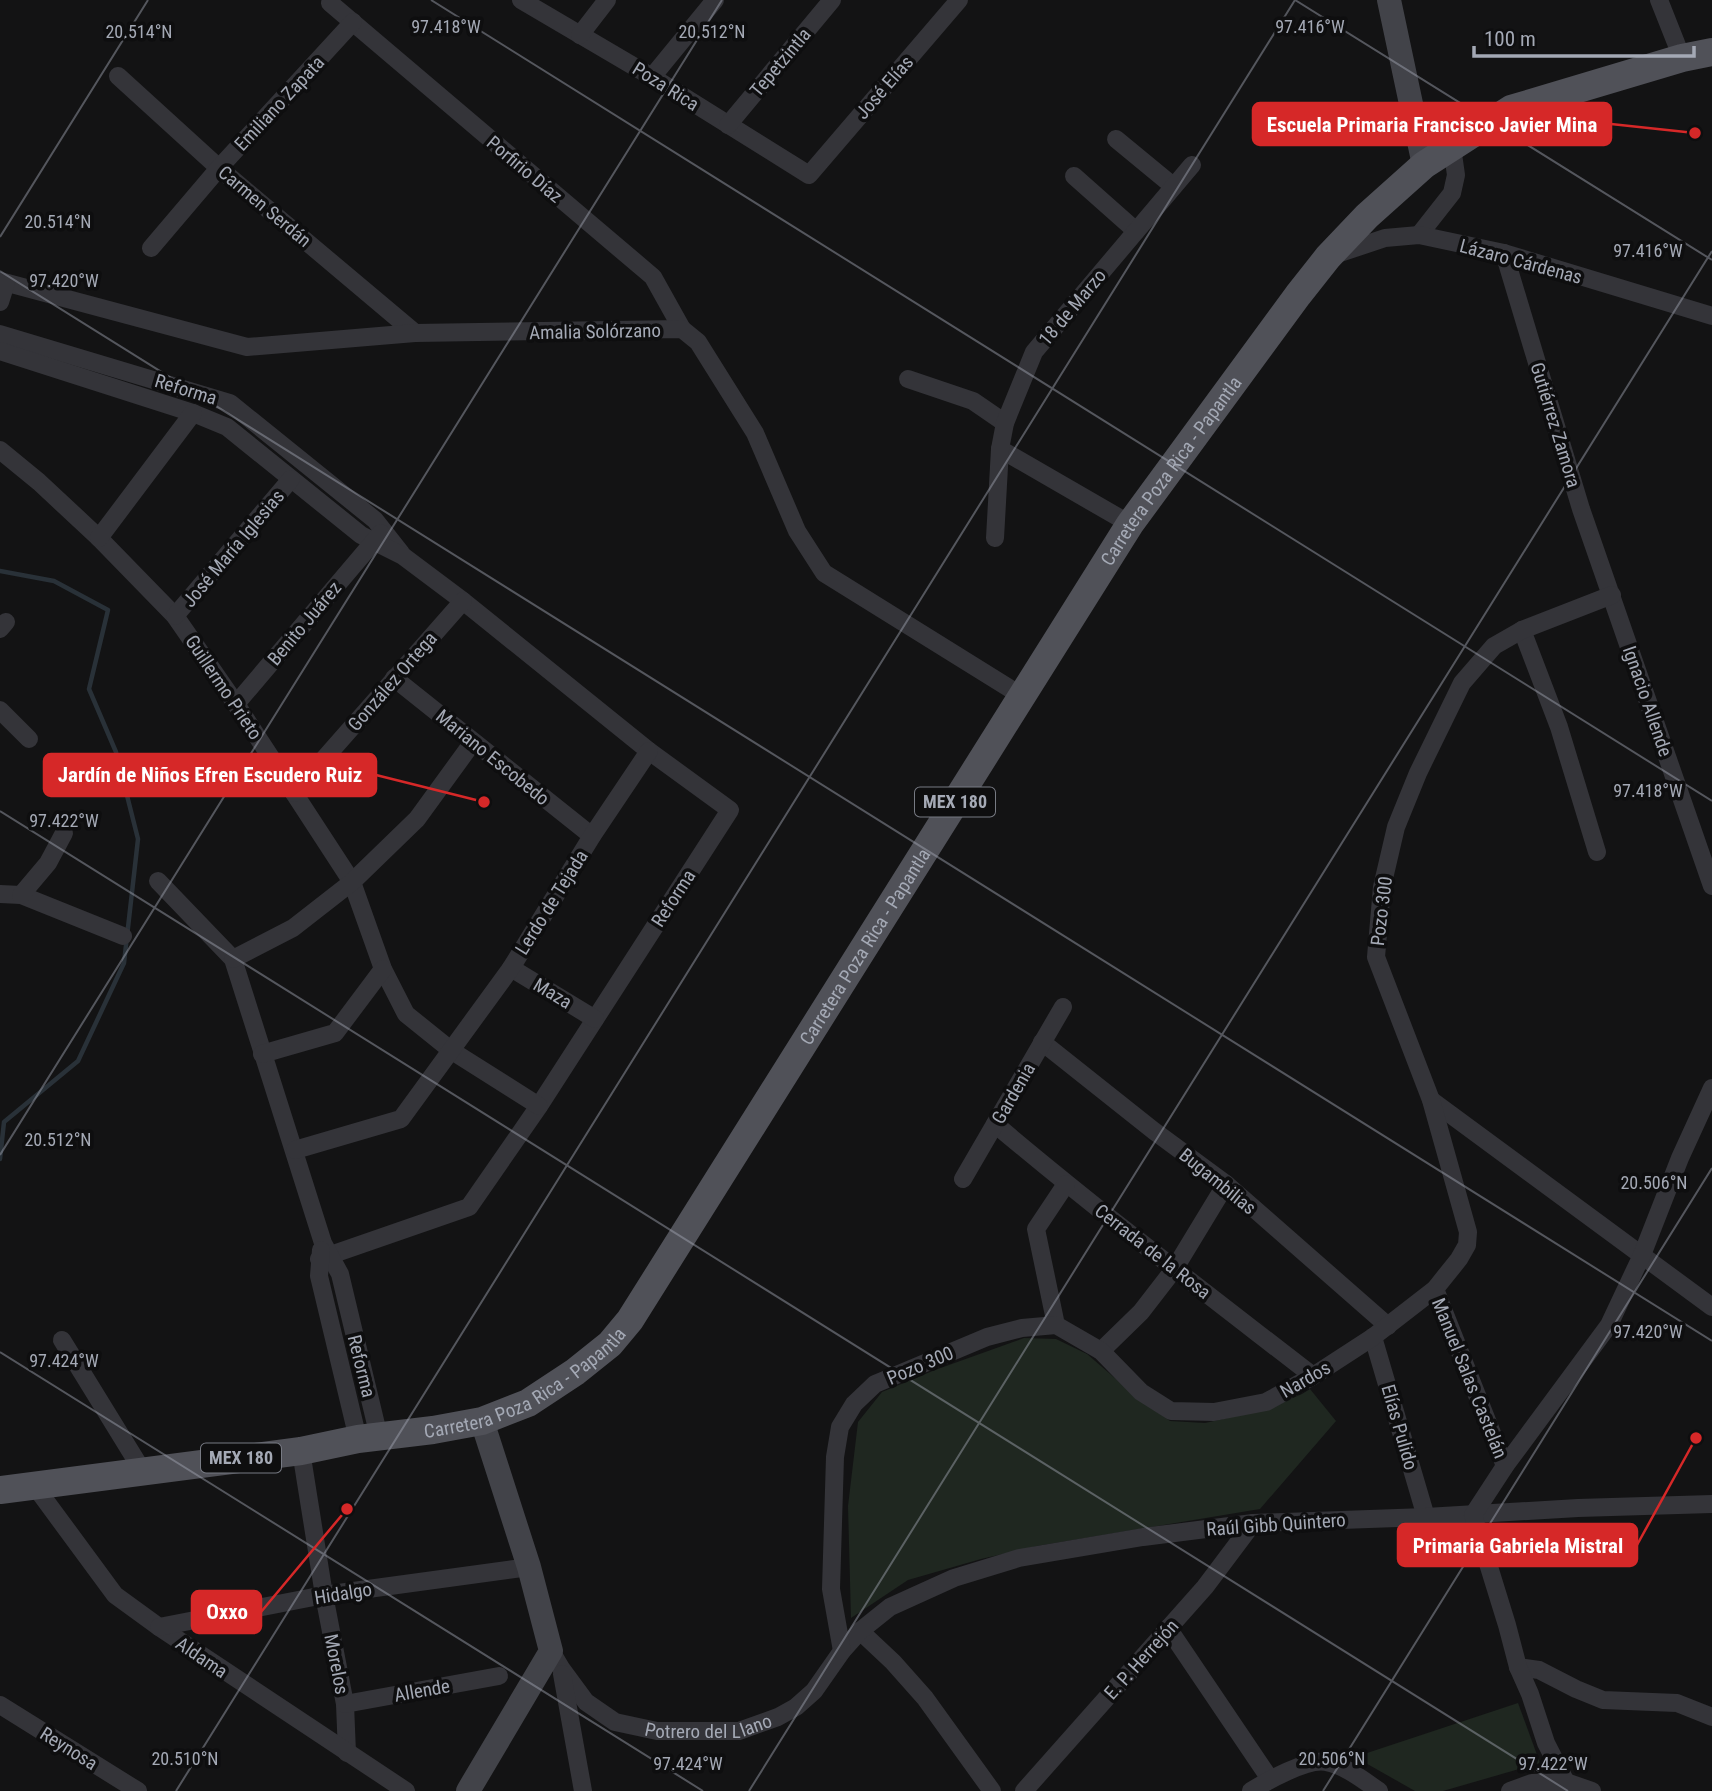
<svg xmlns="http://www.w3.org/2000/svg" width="1712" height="1791" font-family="'Roboto Condensed',sans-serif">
<rect width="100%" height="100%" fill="#131314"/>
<g fill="#1f2720">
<polygon points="1024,1338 1056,1339 1087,1354 1138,1398 1170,1421 1205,1423 1264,1410 1302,1394 1310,1389 1336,1421 1260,1509 1037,1546 981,1559 908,1580 851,1618 848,1506 858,1422 882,1392 935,1370"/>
<polygon points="1518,1703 1540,1763 1443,1791 1415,1791 1355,1757"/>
</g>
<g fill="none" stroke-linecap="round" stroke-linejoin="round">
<polyline stroke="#293138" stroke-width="4.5" points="0,571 54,581 108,610 89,689 116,752 138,839 124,963 78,1061 4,1122 0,1159"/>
<g stroke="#343439" stroke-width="18">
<polyline points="521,0 652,77 809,175 959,0"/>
<polyline points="1659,0 1682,58"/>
<polyline points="330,3 653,277 682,329"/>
<polyline points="580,35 607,0"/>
<polyline points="118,76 219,168 415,333"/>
<polyline points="652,77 715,0"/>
<polyline points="728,125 832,0"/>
<polyline points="1116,139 1173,186"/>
<polyline points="1074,176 1136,231"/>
<polyline points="1419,235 1452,193 1456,175 1452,147"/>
<polyline points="151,248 219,168 353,22"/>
<polyline points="1504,253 1581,509 1712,886"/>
<polyline points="1334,255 1385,238 1419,235 1504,253 1712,316"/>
<polyline points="0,281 247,347 415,333 682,329 698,342 755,433 797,531 824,573 1022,696"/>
<polyline points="0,302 6,283"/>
<polyline points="0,334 230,403 375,520 401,553"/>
<polyline points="0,351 193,413 227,427 361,535 403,556 463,601 649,751 730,810 539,1106 469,1207 319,1259"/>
<polyline points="908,379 973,401 1005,423"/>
<polyline points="1000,449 1130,524"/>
<polyline points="0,450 39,482 99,538 175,616 236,704 352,882 383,969 406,1014 452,1051 539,1106"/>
<polyline points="99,538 193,413"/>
<polyline points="995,538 1000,449 1005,423 1034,352 1192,165"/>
<polyline points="175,616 291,479"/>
<polyline points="0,629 6,622"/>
<polyline points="1522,630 1559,727 1597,852"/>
<polyline points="394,678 592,836"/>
<polyline points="236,704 381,533"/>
<polyline points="0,710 29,739"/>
<polyline points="294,793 463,601"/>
<polyline points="158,881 233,959 323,1243 340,1274 379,1437"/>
<polyline points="0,894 21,895 123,936"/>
<polyline points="21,895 48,863 64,833"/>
<polyline points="233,959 293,928 352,882 417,819 473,742"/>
<polyline points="511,968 595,1019"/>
<polyline points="1042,1042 1154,1131 1226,1184 1388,1326"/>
<polyline points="262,1054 335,1033 383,969"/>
<polyline points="1431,1100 1712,1307"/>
<path d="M995,1124C1098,1211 1206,1293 1313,1376"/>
<polyline points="295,1150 401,1119 511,968 592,836 649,751"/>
<polyline points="963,1179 1063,1007"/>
<polyline points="321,1250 319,1276 358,1439"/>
<polyline points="1435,1289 1505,1466"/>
<polyline points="1056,1325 1036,1229 1066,1184"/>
<polyline points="1373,1337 1426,1517"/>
<polyline points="62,1340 142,1470"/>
<polyline points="1101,1351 1141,1312 1175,1268 1226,1184"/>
<polyline points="301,1451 324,1595 345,1704 347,1753"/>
<polyline points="34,1485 115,1595 159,1627 406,1791"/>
<polyline points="159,1627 324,1595 529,1567"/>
<polyline points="1168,1628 1270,1779"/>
<polyline points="860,1631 893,1662 925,1698 992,1791"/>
<path id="s1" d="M551,1651L561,1668L586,1702L615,1722L657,1731H739L778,1717L796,1707L814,1691L842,1651L860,1631L890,1607L954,1578L1019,1558L1143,1537L1253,1523L1426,1517L1578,1508L1712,1504"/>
<polyline points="842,1651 831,1589 835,1457 840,1427 854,1404 875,1384 987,1337 1022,1328 1056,1325 1101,1351 1141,1392 1171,1411 1214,1412 1266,1402 1313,1376 1373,1337 1435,1289 1459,1259 1467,1245 1468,1232 1431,1100 1376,957 1382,887 1396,827 1418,773 1462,683 1494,646 1522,630 1612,595"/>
<polyline points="1518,1667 1539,1670 1576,1689 1603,1700 1677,1703 1712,1717"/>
<polyline points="562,1674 583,1791"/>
<polyline points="345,1704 499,1676"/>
<polyline points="0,1705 138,1791"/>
<polyline points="1566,1782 1546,1743 1530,1694 1518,1667 1507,1625 1473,1515 1505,1466 1609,1325 1642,1255 1680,1158 1712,1088"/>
<polyline points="1024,1791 1205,1587 1253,1523"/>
<path d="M1251,1791C1267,1781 1308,1758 1326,1762C1346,1766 1363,1780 1379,1791"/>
<polyline points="1510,1791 1532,1783 1566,1782 1592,1791"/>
</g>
<g stroke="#424349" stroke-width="24">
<polyline points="1389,0 1424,165"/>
<polyline points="468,1791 551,1651 529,1567 482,1421"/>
</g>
<path stroke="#505158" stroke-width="28" id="s2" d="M0,1490L301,1451L358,1439L433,1430L482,1421L528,1403L575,1372L610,1344L630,1320L1130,524L1298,295L1328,257L1367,216L1424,165L1511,109L1682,58L1712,52"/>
</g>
<path fill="none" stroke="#a4a9b5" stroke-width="2" stroke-opacity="0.45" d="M431,0L1712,801M1295,0L1712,260M0,237L148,0M0,271L1712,1341M0,811L1568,1791M0,1155L722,0M0,1352L703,1791M176,1791L1295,0M749,1791L1712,251M1323,1791L1712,1168"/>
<g text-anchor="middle" stroke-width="7" stroke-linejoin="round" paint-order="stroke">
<g fill="#0e0e0f" stroke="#777a83" stroke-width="2">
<rect x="915" y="787.5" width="80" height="29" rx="5"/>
<rect x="201" y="1443.5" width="80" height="29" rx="5"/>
</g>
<g font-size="18" font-weight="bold" fill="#a4a9b5">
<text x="955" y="808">MEX 180</text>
<text x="241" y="1464">MEX 180</text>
</g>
<g font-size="19" fill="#a4a9b5" stroke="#0e0e0f">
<text transform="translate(780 62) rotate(-50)" y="7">Tepetzintla</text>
<text transform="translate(666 86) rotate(32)" y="7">Poza Rica</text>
<text transform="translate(884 87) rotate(-49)" y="7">José Elías</text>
<text transform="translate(279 103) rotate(-47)" y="7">Emiliano Zapata</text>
<text transform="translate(525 169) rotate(40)" y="7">Porfirio Díaz</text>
<text transform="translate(265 206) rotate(40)" y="7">Carmen Serdán</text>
<text transform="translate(1521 261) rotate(15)" y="7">Lázaro Cárdenas</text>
<text transform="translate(1072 307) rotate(-50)" y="7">18 de Marzo</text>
<text transform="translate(595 331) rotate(-1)" y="7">Amalia Solórzano</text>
<text transform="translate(186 389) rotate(17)" y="7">Reforma</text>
<text transform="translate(1556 425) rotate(73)" y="7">Gutiérrez Zamora</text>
<text dy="7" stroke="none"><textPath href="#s2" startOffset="1676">Carretera Poza Rica - Papantla</textPath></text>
<text transform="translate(233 548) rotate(-50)" y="7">José María Iglesias</text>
<text transform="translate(304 623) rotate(-50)" y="7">Benito Juárez</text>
<text transform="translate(392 681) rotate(-49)" y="7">González Ortega</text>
<text transform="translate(224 687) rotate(56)" y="7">Guillermo Prieto</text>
<text transform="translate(1648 701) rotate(71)" y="7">Ignacio Allende</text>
<text transform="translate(493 757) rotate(39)" y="7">Mariano Escobedo</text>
<text transform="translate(673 898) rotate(-57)" y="7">Reforma</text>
<text transform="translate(551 902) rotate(-58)" y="7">Lerdo de Tejada</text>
<text transform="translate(1381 911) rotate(-83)" y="7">Pozo 300</text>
<text dy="7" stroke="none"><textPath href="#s2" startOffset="1110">Carretera Poza Rica - Papantla</textPath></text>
<text transform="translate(553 993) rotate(31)" y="7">Maza</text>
<text transform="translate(1013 1093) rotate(-60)" y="7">Gardenia</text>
<text transform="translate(1218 1181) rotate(39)" y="7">Bugambilias</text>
<text transform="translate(1153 1251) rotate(38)" y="7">Cerrada de la Rosa</text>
<text transform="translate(920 1365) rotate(-23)" y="7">Pozo 300</text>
<text transform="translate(362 1366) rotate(76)" y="7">Reforma</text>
<text dy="7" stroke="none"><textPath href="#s2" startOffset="542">Carretera Poza Rica - Papantla</textPath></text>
<text transform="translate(1470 1378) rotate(68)" y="7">Manuel Salas Castelán</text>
<text transform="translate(1305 1379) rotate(-30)" y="7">Nardos</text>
<text transform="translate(1400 1427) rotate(74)" y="7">Elías Pulido</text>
<text transform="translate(1276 1524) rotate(-4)" y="7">Raúl Gibb Quintero</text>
<text transform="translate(343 1593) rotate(-9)" y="7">Hidalgo</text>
<text transform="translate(202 1657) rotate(34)" y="7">Aldama</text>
<text transform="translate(1141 1659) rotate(-48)" y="7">E. P. Herrejón</text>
<text transform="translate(337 1664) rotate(79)" y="7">Morelos</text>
<text transform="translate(422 1690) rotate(-10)" y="7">Allende</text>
<text dy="7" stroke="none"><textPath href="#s1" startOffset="192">Potrero del Llano</textPath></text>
<text transform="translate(69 1748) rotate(32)" y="7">Reynosa</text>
</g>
</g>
<g font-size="18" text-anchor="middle" fill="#a4a9b5" stroke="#0e0e0f" stroke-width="7" stroke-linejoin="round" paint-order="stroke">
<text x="1310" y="33">97.416°W</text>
<text x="446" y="33">97.418°W</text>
<text x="139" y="38">20.514°N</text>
<text x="712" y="38">20.512°N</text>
<text x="58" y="228">20.514°N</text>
<text x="1648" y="257">97.416°W</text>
<text x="64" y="287">97.420°W</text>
<text x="1648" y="797">97.418°W</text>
<text x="64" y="827">97.422°W</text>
<text x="58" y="1146">20.512°N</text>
<text x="1654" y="1189">20.506°N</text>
<text x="1648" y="1338">97.420°W</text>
<text x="64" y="1367">97.424°W</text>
<text x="185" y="1765">20.510°N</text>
<text x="1332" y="1765">20.506°N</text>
<text x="688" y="1770">97.424°W</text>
<text x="1553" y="1770">97.422°W</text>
</g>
<path fill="none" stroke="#d62828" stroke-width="2.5" d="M1695 133L1611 124M484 802L376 775M1696 1438L1637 1545M347 1509L261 1612"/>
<g fill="#d62828" stroke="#0e0e0f" stroke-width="2.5">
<circle cx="1695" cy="133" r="7"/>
<circle cx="484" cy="802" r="7"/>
<circle cx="1696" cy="1438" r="7"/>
<circle cx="347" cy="1509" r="7"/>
</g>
<g fill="#d62828" stroke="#d62828" stroke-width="2.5">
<rect x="1253" y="103" width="358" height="42" rx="7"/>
<rect x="44" y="754" width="332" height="42" rx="7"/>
<rect x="1398" y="1524" width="239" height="42" rx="7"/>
<rect x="192" y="1591" width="69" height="42" rx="7"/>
</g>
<g font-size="21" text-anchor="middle" font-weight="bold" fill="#fff">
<text x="1432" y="132">Escuela Primaria Francisco Javier Mina</text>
<text x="210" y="782">Jardín de Niños Efren Escudero Ruiz</text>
<text x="1518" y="1553">Primaria Gabriela Mistral</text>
<text x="227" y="1619">Oxxo</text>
</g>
<path d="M1474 46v10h220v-10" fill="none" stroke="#a4a9b5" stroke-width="3.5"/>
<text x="1484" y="46" font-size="21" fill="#a4a9b5" stroke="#0e0e0f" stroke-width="5" paint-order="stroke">100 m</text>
</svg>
